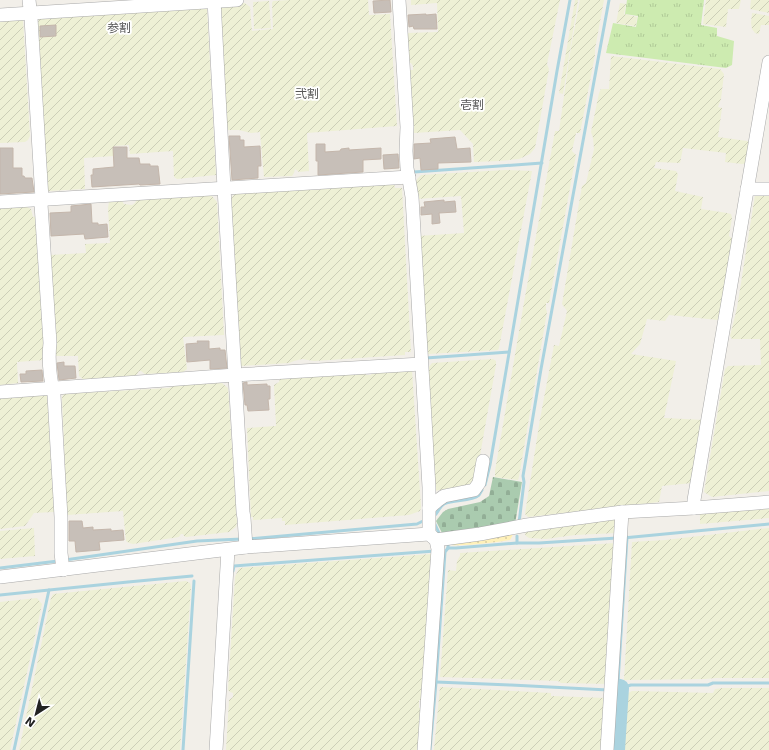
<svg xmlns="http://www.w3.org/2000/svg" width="769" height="750" font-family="'DejaVu Sans','Noto Sans JP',sans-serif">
<defs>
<pattern id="farmland-furrows" width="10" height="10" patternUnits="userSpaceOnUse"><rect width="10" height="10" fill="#eef0d5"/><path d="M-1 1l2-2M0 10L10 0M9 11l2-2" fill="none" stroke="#ccceb7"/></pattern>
<pattern id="grass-tufts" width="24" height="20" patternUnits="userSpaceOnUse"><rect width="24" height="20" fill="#cdebb0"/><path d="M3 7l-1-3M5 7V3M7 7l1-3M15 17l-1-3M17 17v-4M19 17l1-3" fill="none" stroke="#b0c997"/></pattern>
<pattern id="sand-dots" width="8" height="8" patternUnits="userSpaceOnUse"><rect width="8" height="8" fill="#fff1ba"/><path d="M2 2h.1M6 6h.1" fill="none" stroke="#dacea0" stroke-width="1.8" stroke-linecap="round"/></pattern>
<pattern id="cemetery-stones" width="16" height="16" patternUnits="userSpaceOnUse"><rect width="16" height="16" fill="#aacbaf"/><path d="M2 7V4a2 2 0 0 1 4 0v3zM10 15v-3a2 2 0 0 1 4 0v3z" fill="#92ae96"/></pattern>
</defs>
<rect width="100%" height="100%" fill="#f2efe9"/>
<g fill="url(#farmland-furrows)">
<polygon points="290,0 368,0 369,15 390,14 397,126 307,133 309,171 299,172 295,169 294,173 292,176 264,177 260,132 251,133 239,130 225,130 219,10 221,5 245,3 250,7 252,31 273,29 272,3 273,1"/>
<polygon points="411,0 560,0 547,64 549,69 535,148 530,154 519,159 499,161 474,162 473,144 460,130 414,133 412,131 410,70 413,70 413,66 411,63 409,63 407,33 438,32 437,3 411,5"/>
<polygon points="575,0 578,0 563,94 559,93"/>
<polygon points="580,0 604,0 595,49 595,55 580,133 576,133 572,151 576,155 549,303 546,303 546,309 547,312 519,477 518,480 495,477 495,471 523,308 555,131 559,131 571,47"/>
<polygon points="706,0 741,0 739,9 728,9 726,27 703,24"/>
<polygon points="751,0 769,0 769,13 750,9"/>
<polygon points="269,1 271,28 254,29 253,2"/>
<polygon points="620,3 626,4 624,14 637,17 636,26 616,23"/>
<polygon points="203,6 207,9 216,175 177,179 174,177 173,151 130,154 129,145 114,146 114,156 84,158 85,189 48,191 46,186 38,22 39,19"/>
<polygon points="752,13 769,16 769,25 761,25 759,34 755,33 752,29 751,23"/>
<polygon points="23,20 30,136 28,140 25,142 0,143 0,21"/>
<polygon points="611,56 720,69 724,74 721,99 718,107 722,108 718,137 747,141 751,144 748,163 742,164 725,162 726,153 683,148 680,163 656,162 654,168 676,171 678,174 675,191 703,197 701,209 727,213 731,214 732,218 729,236 735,241 718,320 669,315 665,321 647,319 640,344 631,354 676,361 664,418 705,420 692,483 662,486 659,502 528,517 525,514 540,419 554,345 559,346 567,311 562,304 578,209 582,186 586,183 594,149 593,138 591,132 599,93 601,89 609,89"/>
<polygon points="505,170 532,171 499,348 498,350 428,354 426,352 418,236 464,233 461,196 417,199 416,181 418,178 421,175"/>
<polygon points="394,182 395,188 402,188 411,352 405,352 405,355 314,361 302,359 294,361 289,363 240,366 230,200 236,192 304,188 313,190 319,190 328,187"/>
<polygon points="769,192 769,491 712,497 704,492 725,369 728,366 761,365 760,339 732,339 730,336 737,308 755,195"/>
<polygon points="211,195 217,202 224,335 183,337 187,369 183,372 145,374 141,371 139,371 137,374 135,376 84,380 79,376 78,356 54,356 54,350 57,344 50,255 86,253 85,244 110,243 108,208 109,202 111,200 122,201 124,204 132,205 135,203 137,199"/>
<polygon points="25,206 31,209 33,217 37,216 46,358 44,360 17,362 18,383 0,385 0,207"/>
<polygon points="493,359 496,361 496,365 476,478 475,482 467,486 433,491 428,368 432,363"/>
<polygon points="412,370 421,507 420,511 409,515 285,525 285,521 282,521 282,518 253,520 253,517 251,517 247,428 276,426 274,385 279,382 281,377 365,372 366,375 371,375 372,372"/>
<polygon points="222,383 228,388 237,522 236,527 229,532 186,537 184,536 183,534 181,534 179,537 133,544 129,543 126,541 123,511 67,515 62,397 64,394 169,388 177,385"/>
<polygon points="47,394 54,512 34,513 25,526 0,529 0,397"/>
<polygon points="769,505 769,518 700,524 700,513"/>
<polygon points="616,518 617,533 575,535 546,539 529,538 526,536 525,534 528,530"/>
<polygon points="34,528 35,556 0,559 0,531"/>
<polygon points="769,528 769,678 716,678 705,679 624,680 632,542 665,540"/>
<polygon points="616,543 608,684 561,683 558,681 440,677 448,570 456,571 457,561 460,556 460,553"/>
<polygon points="432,554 424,700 419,700 419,708 423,708 420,750 226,750 229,700 233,697 233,693 230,692 228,690 235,577 239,568"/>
<polygon points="186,581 190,583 191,587 180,750 19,750 51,598 53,594"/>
<polygon points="37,598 42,604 10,750 0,750 0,602"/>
<polygon points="440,687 551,693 551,696 607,698 604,750 434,750"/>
<polygon points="722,688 769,688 769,750 622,750 622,741 624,739 624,735 622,734 626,694 632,691 713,693 715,689"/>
</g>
<polygon fill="url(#grass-tufts)" points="627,0 704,0 701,25 717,28 717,36 734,41 732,65 726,68 606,53 613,23 636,27 638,16 625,14"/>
<path fill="url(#sand-dots)" d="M515,531L510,540C490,543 470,546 450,545L447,542Z"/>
<polygon fill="url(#cemetery-stones)" points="493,477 522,482 515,524 443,535 436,521 443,512 448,509 480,502 489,496"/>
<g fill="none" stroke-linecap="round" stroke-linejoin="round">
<g stroke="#aad3df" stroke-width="3">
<polyline points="414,172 542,163"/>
<polyline points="426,358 509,352"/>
<polyline points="485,485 490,465 557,71 570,0"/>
<path d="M434,516C438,513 439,507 444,504C454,499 471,502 479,495C479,495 482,490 482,490"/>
<polyline points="434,522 439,533"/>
<polyline points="519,523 524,482 523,476 541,369 609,0"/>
<polyline points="623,538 769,524"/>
<polyline points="248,539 417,524 425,520"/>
<polyline points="517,543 517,536"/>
<polyline points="448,545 448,548 456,548 517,543 539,543 617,538"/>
<polyline points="65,560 197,541 242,539"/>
<polyline points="0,568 58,561"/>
<polyline points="233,571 234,566 435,551"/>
<polyline points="0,595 128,582 192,576"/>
<polyline points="436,682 511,685 608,690"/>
<polyline points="620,688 618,682 627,537"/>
<polyline points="614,690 631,685 708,685 713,683 769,683"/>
<polyline points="14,750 49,590"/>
<polyline points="183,750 194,581"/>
<polyline points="430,750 436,682 445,552 448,548"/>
</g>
<polyline stroke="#aad3df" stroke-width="18" points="616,750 620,688"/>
</g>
<g fill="#c7bfb8" stroke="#c4b6ab">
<polygon points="390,0 391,12 374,13 373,1"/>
<polygon points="426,14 426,15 436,14 437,29 414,29 413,26 409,27 408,15"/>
<polygon points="56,25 56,36 40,37 40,26"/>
<polygon points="229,136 240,136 240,140 244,140 244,147 260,146 261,166 258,166 258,178 232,180"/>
<polygon points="455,137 457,149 470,148 471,162 438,163 438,169 421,170 420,158 414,159 414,144 431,143 430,139"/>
<polygon points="316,144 325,144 325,152 340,151 341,149 349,148 349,150 381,148 381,159 363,160 363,172 318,175 318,161 316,161"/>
<polygon points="113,147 127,147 127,158 139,158 140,164 150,164 150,166 158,166 160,184 140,185 139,184 92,187 91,175 93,175 93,169 114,167"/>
<polygon points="0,148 13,148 13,168 22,168 22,176 24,176 25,178 32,178 34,192 0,194"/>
<polygon points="398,154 399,168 384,169 383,155"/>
<polygon points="444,200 444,202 455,201 456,212 439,213 440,223 432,224 432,214 421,215 421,207 425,207 424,202"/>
<polygon points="91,204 92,223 98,223 98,225 107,224 108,237 85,239 84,234 51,236 50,213 71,212 71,206"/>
<polygon points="197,341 209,341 209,349 220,348 220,350 225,350 227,368 210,369 210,360 187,362 186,344 198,343"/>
<polygon points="64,362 64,366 75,366 76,378 59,380 57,363"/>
<polygon points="42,370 43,381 21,382 20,374 26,374 26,371"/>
<polygon points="247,382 247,385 267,384 267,386 270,386 270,399 268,399 269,410 248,411 247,405 245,405 243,383"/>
<polygon points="69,521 82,521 83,528 93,527 93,530 111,529 111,531 123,530 124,540 99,542 100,550 76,552 75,541 69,541"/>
</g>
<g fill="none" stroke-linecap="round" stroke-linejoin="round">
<defs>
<g id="minor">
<path d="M29,0L31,18L42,199L41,204L50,343C48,360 50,378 54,395L61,517V553L63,570"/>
<polyline points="214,0 224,188 243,512 244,518 246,547"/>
<polyline points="399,0 407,127 406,151 407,168 412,197 429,487 429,534"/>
<polyline points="0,15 237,0"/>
<polyline points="747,189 769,189"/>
<polyline points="0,202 409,177"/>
<polyline points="0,392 235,375 421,364"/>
<polyline points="429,508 437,501 444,496 474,490 479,483 483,461"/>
<polyline points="694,508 694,500 769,62"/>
<polyline points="436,540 480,534 527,525 622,512 694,508 769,502"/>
<polyline points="0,577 246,547 429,534 436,540 438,549 424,750"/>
<polyline points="216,750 228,550"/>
<polyline points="607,750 622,512"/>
</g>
</defs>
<use href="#minor" stroke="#a9a9a9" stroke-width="14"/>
<use href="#minor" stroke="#fff" stroke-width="13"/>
</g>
<g text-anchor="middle" stroke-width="3.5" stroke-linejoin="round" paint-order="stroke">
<g font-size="12" fill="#555" stroke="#fff">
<text x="119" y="32">参割</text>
<text x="307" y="98">弐割</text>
<text x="472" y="109">壱割</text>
</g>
</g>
<g transform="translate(36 714) rotate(216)" stroke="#ffffff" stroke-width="3" paint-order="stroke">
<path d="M0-3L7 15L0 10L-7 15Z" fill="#222222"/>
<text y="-6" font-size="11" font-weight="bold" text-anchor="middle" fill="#222222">N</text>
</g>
</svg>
